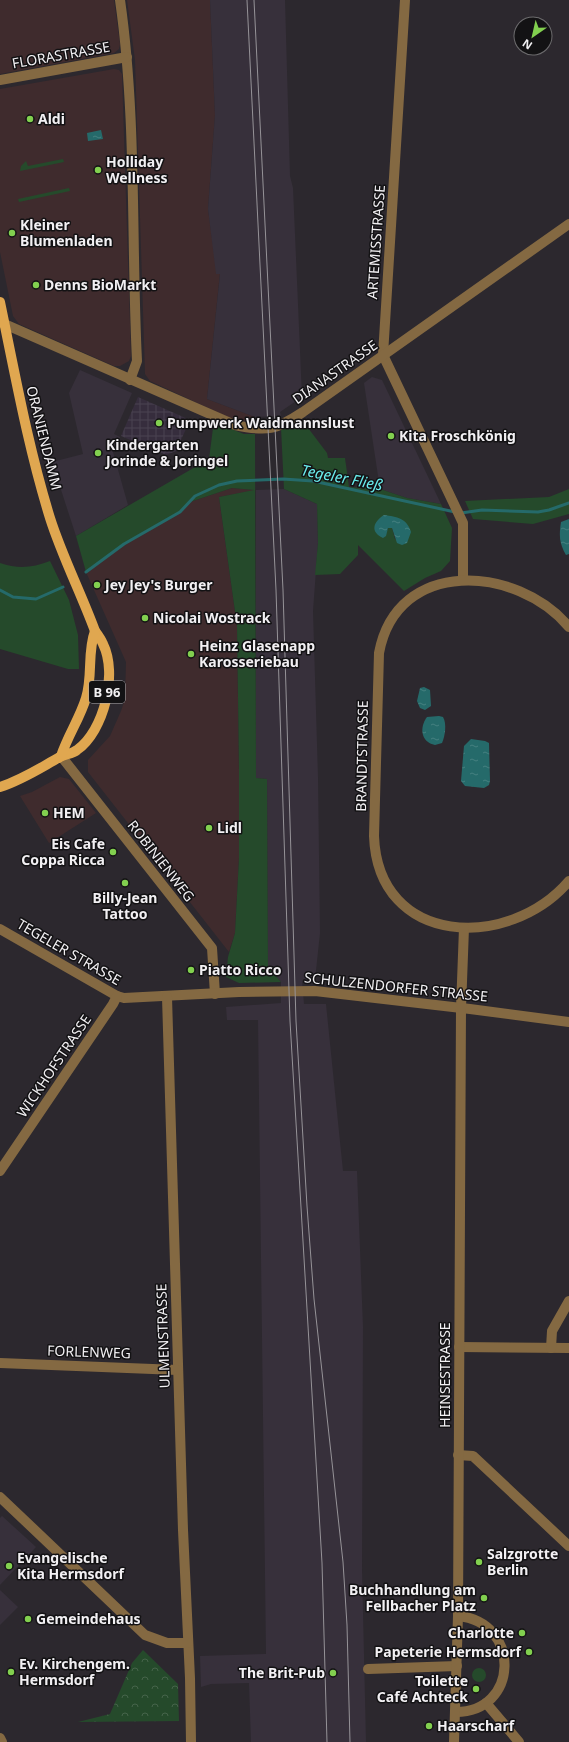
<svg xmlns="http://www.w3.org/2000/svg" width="569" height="1742" font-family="'Noto Sans',sans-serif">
<defs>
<pattern id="industrial-grid" width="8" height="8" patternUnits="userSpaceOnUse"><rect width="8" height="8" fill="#362d3d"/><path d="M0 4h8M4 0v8" fill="none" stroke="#4a4250"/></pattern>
<pattern id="park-crowns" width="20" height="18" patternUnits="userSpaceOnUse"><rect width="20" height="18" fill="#254a2b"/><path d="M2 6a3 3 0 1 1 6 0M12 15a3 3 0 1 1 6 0" fill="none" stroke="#45644a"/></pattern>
<pattern id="water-ripples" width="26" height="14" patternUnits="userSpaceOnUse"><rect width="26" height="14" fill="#256a6a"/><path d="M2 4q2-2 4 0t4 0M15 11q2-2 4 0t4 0" fill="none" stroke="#458080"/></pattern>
</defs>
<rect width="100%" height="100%" fill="#2c282e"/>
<g fill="#3f2b2d">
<polygon points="0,0 114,0 120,44 119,49 114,53 0,74"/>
<polygon points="127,0 210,0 215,115 208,209 217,274 220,273 207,399 255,417 254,421 236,421 150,381 145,374 135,60"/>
<polygon points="114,69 119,70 122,74 131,356 129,361 120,366 114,366 19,324 13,316 0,252 0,89"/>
<polygon points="232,488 256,490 219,497 237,626 239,769 239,858 235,933 229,952 88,772 88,760 110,736 121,711 125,699 126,662 86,572 124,544 180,512 190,502"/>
<polygon points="60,777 69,779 96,813 49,843 20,796 32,792"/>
</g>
<polygon fill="url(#industrial-grid)" points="138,397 190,420 176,451 166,455 121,436"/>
<g fill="#37303b">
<polygon points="210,0 285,0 290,176 293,188 302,397 280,412 281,416 255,417 207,399 220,274 216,274 208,209 215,115"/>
<polygon points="80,370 132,393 114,434 120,437 113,452 128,505 76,536 52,462 83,454 69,393"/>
<polygon points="372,377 382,380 441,504 407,498 380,489 364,383"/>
<polygon points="284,489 317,504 318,543 313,611 318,777 320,933 315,980 304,979 302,981 304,1004 326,1004 343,1171 357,1171 363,1327 362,1569 366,1742 251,1742 249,1683 211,1684 201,1687 200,1656 266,1654 258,1020 227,1020 226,1007 281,1003 281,982 268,968 267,779 256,778 256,490"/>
<polygon points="2,1516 36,1547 0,1585 0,1518"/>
<polygon points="0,1590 18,1607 0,1625"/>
</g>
<g fill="#254a2b" fill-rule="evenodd">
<polygon points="63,159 64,162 20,171 21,166 26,161 28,166"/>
<polygon points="69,188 70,191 19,202 18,199"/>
<path d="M302,420L327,453L328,458H345L349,487L380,489L407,498L441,504L452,528L450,561L441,571L425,578L404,591L358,545V555L340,574L315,575L318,543L317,504L284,489L281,428L290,427ZM384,515L407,543L395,539L392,528H388L386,533Z"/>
<polygon points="211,421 244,434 255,434 256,778 267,779 268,967 281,982 239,983 226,977 228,957 235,933 239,858 239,769 237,626 219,497 254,490 232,488 190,502 180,512 124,544 86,572 76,536 209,459 213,428"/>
<polygon points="569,489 569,514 533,524 473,519 465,501 549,497"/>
<path d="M50,561L69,600L78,635L79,669H68L0,649V563C18,569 32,568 50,561Z"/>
<circle cx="479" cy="1675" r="7"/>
</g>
<polygon fill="url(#park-crowns)" points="143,1650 178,1684 179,1721 78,1722 110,1714 132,1663"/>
<g fill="url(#water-ripples)">
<polygon points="101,130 103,139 88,141 87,133"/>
<path d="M384,515C397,517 407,518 411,532L407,543L402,545L397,543L392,528H388L386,536L383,538C370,532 373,522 384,515Z"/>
<path d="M569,519V554L566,555C559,543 559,535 561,522Z"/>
<polygon points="424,687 430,690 431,706 425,710 420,708 417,701 420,688"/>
<path d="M439,716L443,717C447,724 445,736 442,743L435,745C421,742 419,728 427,717Z"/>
<polygon points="471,739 485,741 489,743 490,781 489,785 484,788 465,786 461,781 464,746"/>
</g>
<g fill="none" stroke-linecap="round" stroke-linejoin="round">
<g stroke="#256a6a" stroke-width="3">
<polyline points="461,513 482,510 538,512 549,510 569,503"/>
<polyline points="86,572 124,544 180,512 195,496 219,485 237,481 283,479 313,481 455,512"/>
<polyline points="0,590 13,597 36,599 63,587"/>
</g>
<g stroke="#846942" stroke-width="10">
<path d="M120,0C137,119 131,241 137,361L130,380"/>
<polyline points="405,0 383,355 463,523 463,580"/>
<polyline points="0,80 127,57"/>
<path d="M0,322L235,425C267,432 276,430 303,412L569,224"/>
<path d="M569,627C517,565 397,557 379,653L374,836C378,947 509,951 569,881"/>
<polyline points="61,756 212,948 215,994"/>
<polyline points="0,929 117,996 124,998 239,992 315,991 470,1009 569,1022"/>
<polyline points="167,997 183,1530 190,1678 191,1742"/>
<polyline points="0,1171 113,1004 117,996"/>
<polyline points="459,1347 569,1348"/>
<polyline points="551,1348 552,1331 569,1301"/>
<polyline points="0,1363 178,1370"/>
<polyline points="458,1455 473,1456 569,1546"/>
<polyline points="0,1497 145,1635 167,1643 188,1643"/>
<polyline points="368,1669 457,1666"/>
<polyline points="486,1703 519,1742"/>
<path d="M455,1712C519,1713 522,1622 458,1616"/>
<polyline points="0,1738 2,1742"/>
<polyline points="454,1742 458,1616 461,1008 464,928"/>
</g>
<g stroke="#e0a750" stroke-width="10">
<path d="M0,302C15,374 28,447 50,518C62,556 81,593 95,631C98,635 101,639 103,644C118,674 104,731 77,750C72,754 65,754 60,757C40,768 22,780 0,787"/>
<path d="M61,756C68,735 80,718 86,698C93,676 87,652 95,631"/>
</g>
<g stroke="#969398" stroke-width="1">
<polyline points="247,0 276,590 290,1021 322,1563 327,1742"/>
<polyline points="254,0 283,590 296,1021 307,1206 314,1299 343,1562 347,1625 350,1742"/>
</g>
</g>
<g fill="#82d04f" stroke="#131214" stroke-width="1.5">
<circle cx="30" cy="119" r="4"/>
<circle cx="98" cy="170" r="4"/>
<circle cx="12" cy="233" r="4"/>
<circle cx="36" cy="285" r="4"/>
<circle cx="159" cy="423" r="4"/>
<circle cx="391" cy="436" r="4"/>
<circle cx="98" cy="453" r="4"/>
<circle cx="97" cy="585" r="4"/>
<circle cx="145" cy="618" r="4"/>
<circle cx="191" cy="654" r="4"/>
<circle cx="45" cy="813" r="4"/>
<circle cx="209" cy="828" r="4"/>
<circle cx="113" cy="852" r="4"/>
<circle cx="125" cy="883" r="4"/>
<circle cx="191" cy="970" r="4"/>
<circle cx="479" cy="1562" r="4"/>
<circle cx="9" cy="1566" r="4"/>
<circle cx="484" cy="1598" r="4"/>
<circle cx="28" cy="1619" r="4"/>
<circle cx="522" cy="1633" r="4"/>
<circle cx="529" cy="1652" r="4"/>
<circle cx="11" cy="1672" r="4"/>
<circle cx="333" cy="1673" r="4"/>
<circle cx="476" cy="1689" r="4"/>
<circle cx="429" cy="1726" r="4"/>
</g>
<g text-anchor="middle" stroke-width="3" stroke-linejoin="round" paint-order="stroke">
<rect fill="#131214" stroke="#afadb0" stroke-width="1" x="89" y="681" width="36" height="22" rx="3"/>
<g font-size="13" font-weight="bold" fill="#f2f0f3">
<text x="107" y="697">B 96</text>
</g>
<g font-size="14" fill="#f2f0f3" stroke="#131214">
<text transform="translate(61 55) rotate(-10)" y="5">FLORASTRASSE</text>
<text transform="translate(376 242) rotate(-86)" y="5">ARTEMISSTRASSE</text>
<text transform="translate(335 372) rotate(-35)" y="5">DIANASTRASSE</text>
<text transform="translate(44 438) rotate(76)" y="5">ORANIENDAMM</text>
<text transform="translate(362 756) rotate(-89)" y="5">BRANDTSTRASSE</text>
<text transform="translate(161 861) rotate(52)" y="5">ROBINIENWEG</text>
<text transform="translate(69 952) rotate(30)" y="5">TEGELER STRASSE</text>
<text transform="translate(396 987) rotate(6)" y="5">SCHULZENDORFER STRASSE</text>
<text transform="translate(54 1066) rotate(-56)" y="5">WICKHOFSTRASSE</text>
<text transform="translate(163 1336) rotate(-92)" y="5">ULMENSTRASSE</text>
<text transform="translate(89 1352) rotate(2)" y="5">FORLENWEG</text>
<text transform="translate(445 1375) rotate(-90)" y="5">HEINSESTRASSE</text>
</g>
<g font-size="14" font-weight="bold" fill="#f2f0f3" stroke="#131214" text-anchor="start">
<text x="38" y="124">Aldi</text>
<text x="106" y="167">Holliday<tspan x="106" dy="16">Wellness</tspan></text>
<text x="20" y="230">Kleiner<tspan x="20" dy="16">Blumenladen</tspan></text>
<text x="44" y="290">Denns BioMarkt</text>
<text x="167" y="428">Pumpwerk Waidmannslust</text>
<text x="399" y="441">Kita Froschkönig</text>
<text x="106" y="450">Kindergarten<tspan x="106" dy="16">Jorinde &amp; Joringel</tspan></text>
<text x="105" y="590">Jey Jey's Burger</text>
<text x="153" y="623">Nicolai Wostrack</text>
<text x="199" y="651">Heinz Glasenapp<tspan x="199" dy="16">Karosseriebau</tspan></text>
<text x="53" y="818">HEM</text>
<text x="217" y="833">Lidl</text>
<text x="105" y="849" text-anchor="end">Eis Cafe<tspan x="105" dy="16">Coppa Ricca</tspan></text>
<text x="125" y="903" text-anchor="middle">Billy-Jean<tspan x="125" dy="16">Tattoo</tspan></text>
<text x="199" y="975">Piatto Ricco</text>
<text x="487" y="1559">Salzgrotte<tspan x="487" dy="16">Berlin</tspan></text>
<text x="17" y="1563">Evangelische<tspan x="17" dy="16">Kita Hermsdorf</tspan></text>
<text x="476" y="1595" text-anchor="end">Buchhandlung am<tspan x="476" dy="16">Fellbacher Platz</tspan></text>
<text x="36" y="1624">Gemeindehaus</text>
<text x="514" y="1638" text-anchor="end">Charlotte</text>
<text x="521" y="1657" text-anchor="end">Papeterie Hermsdorf</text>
<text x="19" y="1669">Ev. Kirchengem.<tspan x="19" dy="16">Hermsdorf</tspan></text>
<text x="325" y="1678" text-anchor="end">The Brit-Pub</text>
<text x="468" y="1686" text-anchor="end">Toilette<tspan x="468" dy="16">Café Achteck</tspan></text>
<text x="437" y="1731">Haarscharf</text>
</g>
<g font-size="15" font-style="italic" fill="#6aeded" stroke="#131214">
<text transform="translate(342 478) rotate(11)" y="5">Tegeler Fließ</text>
</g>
</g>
<g transform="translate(533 36) rotate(214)"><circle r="19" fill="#131214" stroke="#6c6b6d"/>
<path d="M0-3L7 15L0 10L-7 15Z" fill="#82d04f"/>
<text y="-6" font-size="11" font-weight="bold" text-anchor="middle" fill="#f2f0f3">N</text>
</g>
</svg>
